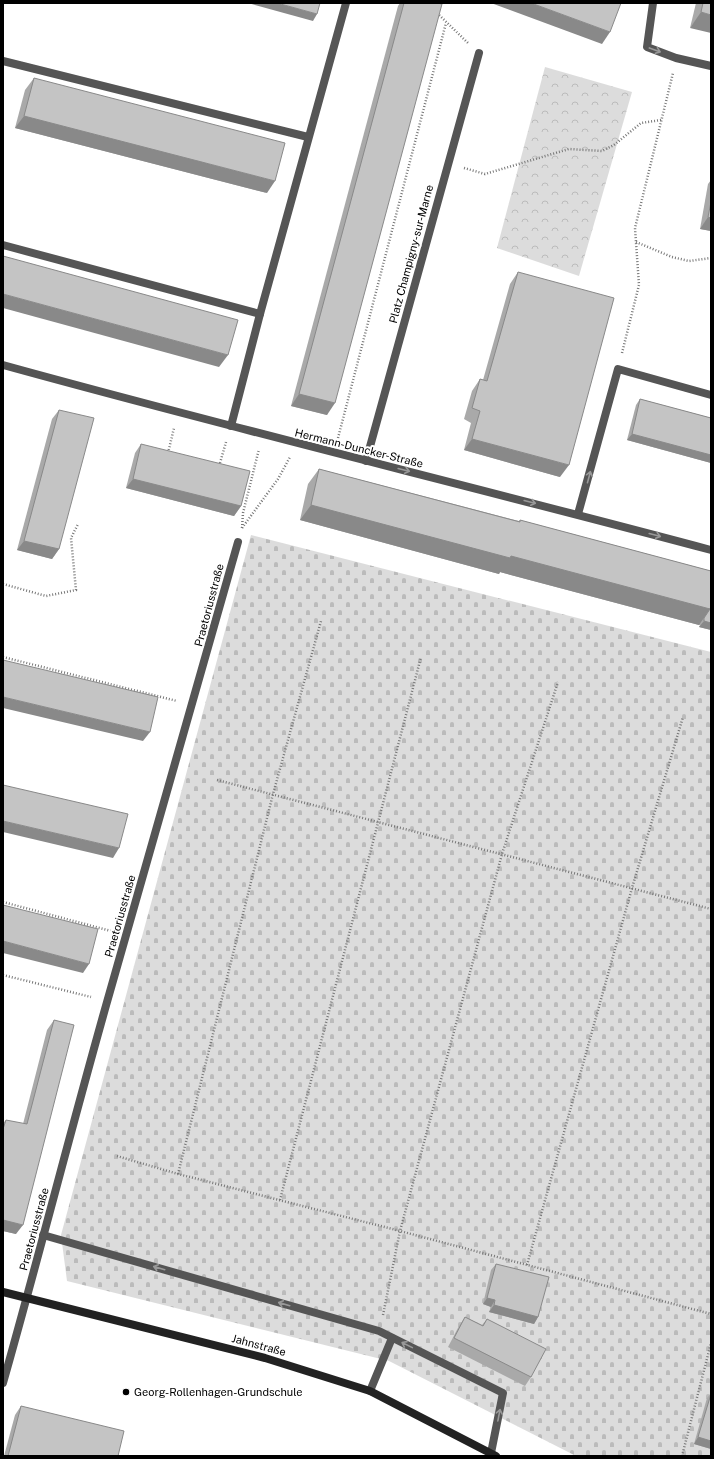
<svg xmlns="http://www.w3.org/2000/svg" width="714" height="1459" font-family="'Public Sans',sans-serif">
<defs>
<pattern id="forest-crowns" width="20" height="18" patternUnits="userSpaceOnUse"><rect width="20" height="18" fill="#dcdcdc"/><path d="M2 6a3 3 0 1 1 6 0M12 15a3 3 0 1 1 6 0" fill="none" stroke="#bbb"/></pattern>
<pattern id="cemetery-stones" width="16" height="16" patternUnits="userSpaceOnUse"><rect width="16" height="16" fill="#dcdcdc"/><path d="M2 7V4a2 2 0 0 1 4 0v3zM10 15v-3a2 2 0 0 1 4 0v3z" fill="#bbb"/></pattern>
</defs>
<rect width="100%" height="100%" fill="#fff"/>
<polygon fill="url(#forest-crowns)" points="545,67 632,92 579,276 497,248"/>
<polygon fill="url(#cemetery-stones)" points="251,535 711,652 711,1456 576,1456 389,1361 67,1281 61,1235"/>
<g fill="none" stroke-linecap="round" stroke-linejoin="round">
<g stroke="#777" stroke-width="2.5" stroke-dasharray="1 2" stroke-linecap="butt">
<polyline points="437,13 468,43"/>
<polyline points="464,168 485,174 569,149 602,151 614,145 641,123 661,120"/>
<polyline points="636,242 672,257 689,261 711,258"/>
<polyline points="622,353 639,285 635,228 673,73"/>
<polyline points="338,438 446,23"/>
<polyline points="168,453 174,428"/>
<polyline points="220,463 226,442"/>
<polyline points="242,528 243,513 259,449"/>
<polyline points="242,528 278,479 290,457"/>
<polyline points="3,584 46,596 76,590 71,538 78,524"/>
<polyline points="3,657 177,701"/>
<polyline points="217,780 711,909"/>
<polyline points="3,902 111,931"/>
<polyline points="3,975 91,997"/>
<polyline points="117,1156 178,1174 400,1231 711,1314"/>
<polyline points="178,1174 273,794 321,621"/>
<polyline points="280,1200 421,657"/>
<polyline points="527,1265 632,888 683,717"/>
<polyline points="383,1315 400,1231 502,854 558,682"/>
<polyline points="682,1456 711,1343"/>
</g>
<g stroke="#555" stroke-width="8">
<polyline points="653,3 647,47 676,58 711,66"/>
<polyline points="3,61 308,137"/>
<polyline points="3,245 260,314"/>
<polyline points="231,426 260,314 346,3"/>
<polyline points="578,514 618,369 711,395"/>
<polyline points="43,1235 379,1331 503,1393 491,1453"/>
<polyline points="370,1391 392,1338"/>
</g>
<g stroke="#555" stroke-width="8">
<path d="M3,365C238,430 475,487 711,550"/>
<polyline points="366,461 479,53"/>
<path d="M3,1383C39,1256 71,1129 107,1002C150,849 195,696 238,542"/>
</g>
<polyline stroke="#222" stroke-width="8" points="3,1292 265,1358 370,1391 496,1456"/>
</g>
<g fill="#a9a9a9">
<polygon points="400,3 437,3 327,415 291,406 398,6"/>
<polygon points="696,3 711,3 690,28"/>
<polygon points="34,78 267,193 15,128 25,90"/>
<polygon points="711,180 711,231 700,229 708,184"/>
<polygon points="518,272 560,477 464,450 471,423 464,419 472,391 480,379 483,380 510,284"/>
<polygon points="640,399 711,418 711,463 627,440 636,405"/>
<polygon points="59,410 59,549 52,559 17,550 52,419"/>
<polygon points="141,444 241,506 234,516 126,488 135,453"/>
<polygon points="319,469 519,521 520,520 711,571 711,630 699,627 700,625 699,625 500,572 499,574 300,520 308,484"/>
<polygon points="54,1020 16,1234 3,1231 3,1123 6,1120 23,1124 47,1030"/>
<polygon points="496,1264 538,1317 534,1324 489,1312 491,1307 483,1304 491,1270"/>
<polygon points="465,1317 482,1325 487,1319 531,1377 525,1386 448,1347 459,1326"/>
<polygon points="711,1393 711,1449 694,1444 707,1398"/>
<polygon points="21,1406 118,1456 4,1456 15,1415"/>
</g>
<g fill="#898989">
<polygon points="248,3 277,3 317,14 313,21"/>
<polygon points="491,3 531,3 610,32 602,44"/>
<polygon points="701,12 711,15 711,33 690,28"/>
<polygon points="24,116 275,181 267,193 15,128"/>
<polygon points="708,217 711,218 711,231 700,229"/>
<polygon points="3,294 228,355 219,367 3,308"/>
<polygon points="299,394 335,403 327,415 291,406"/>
<polygon points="632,434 711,455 711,463 627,440"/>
<polygon points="472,439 569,465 560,477 464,450"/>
<polygon points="133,479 241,506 234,516 126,488"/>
<polygon points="311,505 511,556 710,609 699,625 500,572 499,574 300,520"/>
<polygon points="24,541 59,549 52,559 17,550"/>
<polygon points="704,621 711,623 711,630 699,627"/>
<polygon points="3,697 150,732 143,741 3,708"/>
<polygon points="3,821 119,848 113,858 3,832"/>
<polygon points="3,941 89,964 83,973 3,953"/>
<polygon points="3,1220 23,1225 16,1234 3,1231"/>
<polygon points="487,1298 495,1300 491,1307 483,1304"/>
<polygon points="494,1305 538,1317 534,1324 489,1312"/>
<polygon points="698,1437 711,1441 711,1449 694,1444"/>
</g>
<g fill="#c4c4c4" stroke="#898989">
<polygon points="277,3 320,3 317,14"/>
<polygon points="404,3 437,3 442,4 335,403 299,394"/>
<polygon points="531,3 621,3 610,32"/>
<polygon points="703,3 711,3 711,15 701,12"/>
<polygon points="34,78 285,143 275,181 24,116"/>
<polygon points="711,202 711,218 708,217"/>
<polygon points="3,256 238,320 228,355 3,294"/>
<polygon points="518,272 614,298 569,465 472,439 480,411 472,408 480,379 487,381"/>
<polygon points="640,399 711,418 711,455 632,434"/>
<polygon points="59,410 94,418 59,549 24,541"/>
<polygon points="141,444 250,471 241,506 133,479"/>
<polygon points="319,469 520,522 520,520 711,571 711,607 710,609 511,556 510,558 311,505"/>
<polygon points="711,607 711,623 704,621 704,618 710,609"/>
<polygon points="3,660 158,697 150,732 3,697"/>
<polygon points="3,785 128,814 119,848 3,821"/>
<polygon points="3,905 98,929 89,964 3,941"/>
<polygon points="54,1020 74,1025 23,1225 3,1220 3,1129 6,1120 27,1124"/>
<polygon points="496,1264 549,1277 538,1317 494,1305 495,1300 487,1298"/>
<polygon points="465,1317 483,1326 487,1319 546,1349 531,1377 454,1338"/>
<polygon points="711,1394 711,1441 698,1437"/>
<polygon points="21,1406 124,1431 118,1456 8,1456"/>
</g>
<defs><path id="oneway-shaft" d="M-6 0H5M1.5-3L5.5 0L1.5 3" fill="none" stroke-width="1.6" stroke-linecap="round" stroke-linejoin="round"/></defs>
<g stroke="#999">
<use href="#oneway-shaft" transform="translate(655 50) rotate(20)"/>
<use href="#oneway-shaft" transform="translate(404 470) rotate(14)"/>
<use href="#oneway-shaft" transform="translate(589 477) rotate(-75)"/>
<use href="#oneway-shaft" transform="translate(530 502) rotate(14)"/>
<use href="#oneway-shaft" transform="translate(655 535) rotate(15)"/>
<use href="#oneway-shaft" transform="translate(159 1268) rotate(-164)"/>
<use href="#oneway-shaft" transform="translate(284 1304) rotate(-164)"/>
<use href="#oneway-shaft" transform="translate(407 1345) rotate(-154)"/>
<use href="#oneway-shaft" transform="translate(499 1415) rotate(-79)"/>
</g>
<circle fill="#000" stroke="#fff" stroke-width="1.5" cx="126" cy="1392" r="4"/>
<g text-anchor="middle" stroke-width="4" stroke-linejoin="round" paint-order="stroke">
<g font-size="11" fill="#000" stroke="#fff">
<text transform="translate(411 254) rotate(-75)" y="4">Platz Champigny-sur-Marne</text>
<text transform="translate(359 448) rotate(14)" y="4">Hermann-Duncker-Straße</text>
<text transform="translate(209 605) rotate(-75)" y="4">Praetoriusstraße</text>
<text transform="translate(120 916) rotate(-74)" y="4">Praetoriusstraße</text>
<text transform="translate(34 1229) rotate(-75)" y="4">Praetoriusstraße</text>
<text transform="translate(259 1345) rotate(15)" y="4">Jahnstraße</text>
</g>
<g font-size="11" fill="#000" stroke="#fff" text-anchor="start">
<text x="134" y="1396">Georg-Rollenhagen-Grundschule</text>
</g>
</g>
<rect width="714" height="1459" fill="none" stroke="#000000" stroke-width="8"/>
</svg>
